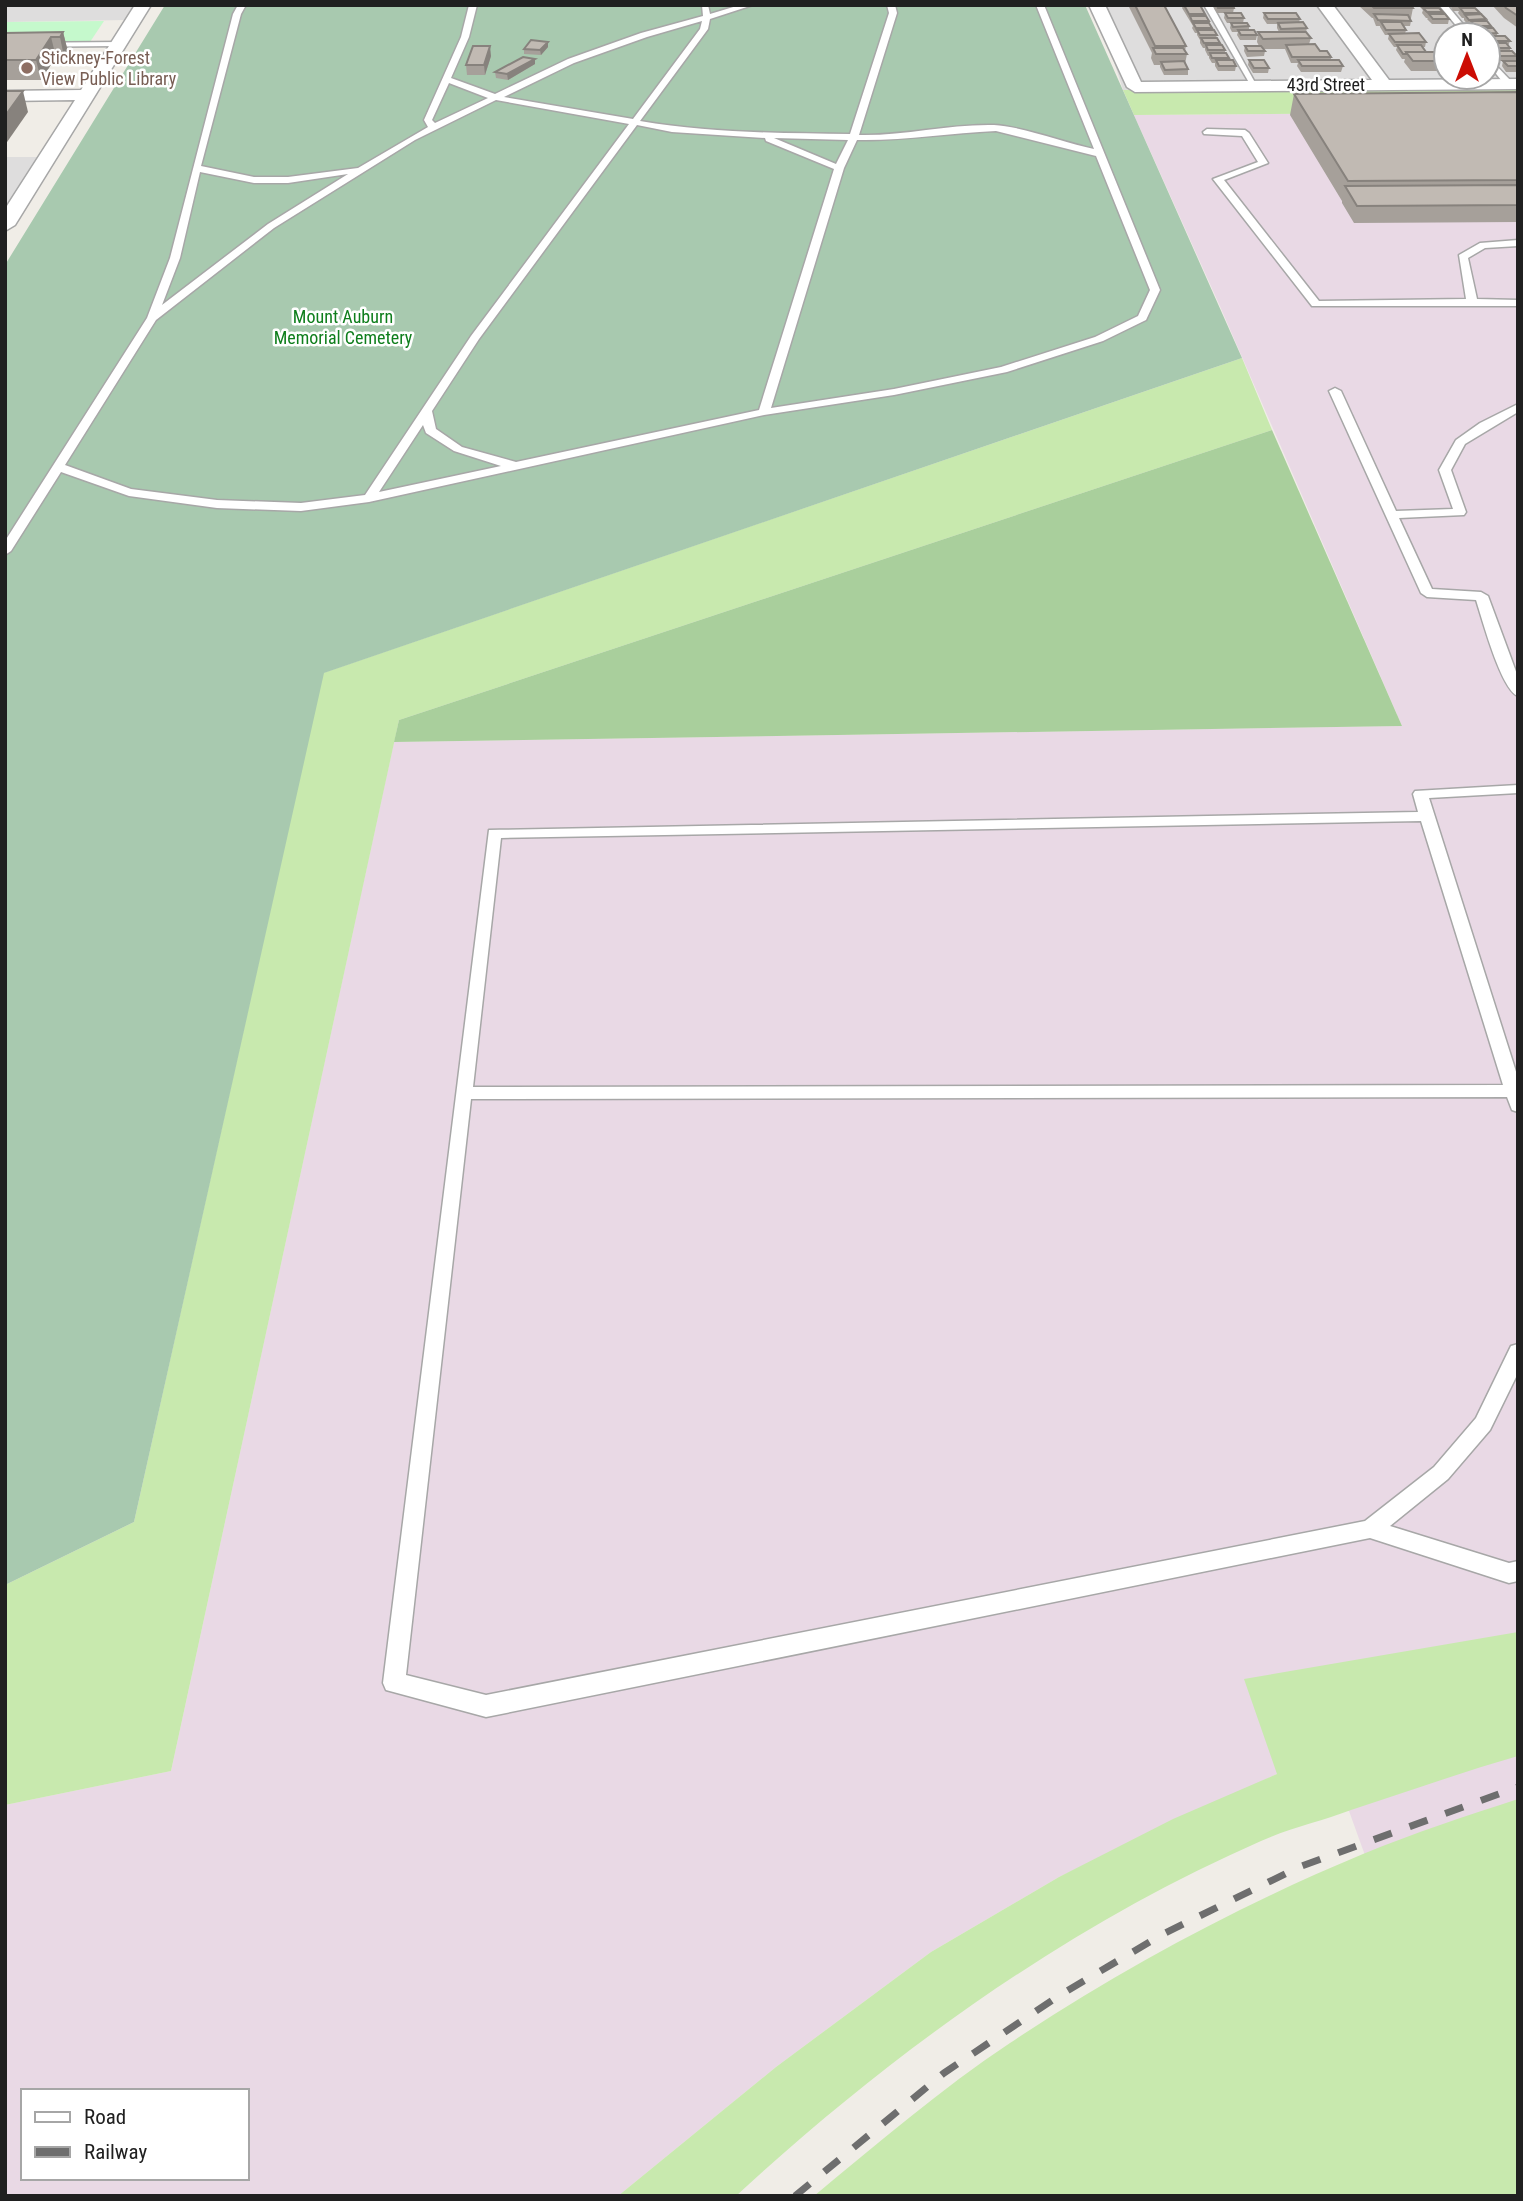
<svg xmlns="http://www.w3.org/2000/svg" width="1523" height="2201" font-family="'Roboto Condensed',sans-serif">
<rect width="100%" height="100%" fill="#f0ede7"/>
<g fill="#dedddd" fill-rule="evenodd">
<polygon points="5,5 136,5 127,20 5,22"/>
<path d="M1096,5H1518V86L1123,90ZM1446,35H1488V77H1446Z"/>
<polygon points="5,157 42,157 5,215"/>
</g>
<path fill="#e9d9e5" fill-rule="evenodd" d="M1518,112V2196H1488L1349,1811L1277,1774L1059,1877L931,1952L776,2067L618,2196H5V1805L171,1771L394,742L1402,726L1219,304L1134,115ZM23,2091H247V2178H23Z"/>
<g fill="#c8e9ae">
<polygon points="1518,87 1518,112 1134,115 1123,90"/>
<polygon points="1242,358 1272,430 399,720 171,1771 5,1805 5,1585 134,1522 323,673"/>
<path d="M1518,1632V1756C1462,1772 1407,1792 1351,1810C1322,1821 1290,1828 1261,1841C1067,1926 891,2053 736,2196H618L776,2067L931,1952L1059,1877L1173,1819L1277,1774L1244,1679Z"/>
<path d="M1518,1799V2196H814C878,2143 941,2089 1010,2043C1121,1969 1240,1905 1363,1854C1414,1833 1466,1816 1518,1799Z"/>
</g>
<polygon fill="#a9cf9c" points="1272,430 1402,726 394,742 399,720"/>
<polygon fill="#a8c9af" points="165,5 1085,5 1242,358 324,673 134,1522 5,1585 5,265"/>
<polygon fill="#c5f9cc" points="104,21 90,42 5,43 5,22"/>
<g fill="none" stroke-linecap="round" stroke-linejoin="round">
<defs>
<g id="lane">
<path d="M238,5H246L241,14L201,166L254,177H288L358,168L428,127L424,120L461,37L469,5H477L469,37L451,78L495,94L568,59L641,33L703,16L702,5H708L710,14L740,5H753L710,19L708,29L640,121C709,133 780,133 850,134L889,13L887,5H895L897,13L859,135C904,136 948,124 994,125C1020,126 1066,143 1094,149L1036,5H1044L1160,290L1146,320L1103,341L1007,372L894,395L764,415L369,502L301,511L217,508L129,496L61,472L11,551L5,555V541L147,318L170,258L233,14ZM702,21L700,29L633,119L504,97L574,63L647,37ZM449,83L488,98L435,123L432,120ZM496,100L629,124L471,336L365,495L301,503L217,500L131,489L65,465L156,320L274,228L415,140ZM637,125L672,132L765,138L766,141L834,169L759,410L516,462L462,447L436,429L432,411L479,339ZM996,131L1096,156L1150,290L1138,316L1095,337L1001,367L894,389L771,408L844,168L857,140C903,141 949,133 996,131ZM774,138L848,140L836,164ZM200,172L254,183H288L348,174L268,224L162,305L180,258ZM423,425L426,433L454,451L501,466L379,492Z"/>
<polygon points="1204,5 1212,5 1258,88 1251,86"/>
<polygon points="1439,5 1447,5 1472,35 1464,35"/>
<polygon points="121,42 118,46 5,47 5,43"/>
<polygon points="1488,57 1512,82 1512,86 1506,86 1488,64"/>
<polygon points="1207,129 1245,130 1249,133 1268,163 1224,180 1319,301 1466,299 1459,255 1480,243 1518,240 1518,246 1485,248 1468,258 1477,299 1518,300 1518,306 1312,306 1213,179 1258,162 1242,136 1204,134 1203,132"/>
<path d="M1335,388L1341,391L1396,511L1453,509L1439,470L1456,440L1480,423L1518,404V412L1465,444L1451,470L1466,512L1464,515L1399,518L1432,589L1481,592L1488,596L1518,677V696C1501,690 1482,618 1476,600L1427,597L1421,593L1329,391Z"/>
<path d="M1518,785V793L1429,798L1518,1078V1112L1512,1110L1507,1097L471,1099L406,1675L486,1695L1365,1521L1434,1467L1476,1418L1511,1346L1518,1344V1373L1490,1430L1448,1479L1390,1526L1509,1563L1518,1561V1581L1509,1583L1370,1538L486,1717L386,1690L383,1683L489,830L1418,812L1413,794L1415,791ZM1421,821L1503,1085L473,1087L501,838Z"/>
</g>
<g id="street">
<polygon points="135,5 151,5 15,225 5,231 5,209 75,100 5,101 5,91 81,90"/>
<polygon points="1089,5 1105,5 1141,82 1372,80 1317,5 1333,5 1389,80 1518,79 1518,89 1135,92 1127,87"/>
</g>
</defs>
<use href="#lane" stroke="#a7a7a7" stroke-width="3"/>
<use href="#street" stroke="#a7a7a7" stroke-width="3"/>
<use href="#lane" fill="#fff" fill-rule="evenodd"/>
<use href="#street" fill="#fff" fill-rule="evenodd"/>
<polyline stroke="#6e6e6e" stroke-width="7" stroke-dasharray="19 19" stroke-linecap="butt" points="795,2196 944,2073 1060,1995 1163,1934 1299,1867 1518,1787"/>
</g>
<g fill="#a6a09a">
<polygon points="1128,5 1164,5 1186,46 1185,51 1187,54 1185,64 1188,69 1188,75 1164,75 1160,67 1160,65 1154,65 1151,58 1152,53"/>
<polygon points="1180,5 1200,5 1205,14 1205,16 1209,21 1208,23 1212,28 1212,30 1217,35 1216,38 1220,43 1220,45 1225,50 1225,53 1229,58 1229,60 1236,66 1235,71 1218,71 1215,66 1215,63 1212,63 1209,58 1209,56 1208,56 1205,50 1205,48 1203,48 1200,43 1200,40 1197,35 1197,33 1195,33 1192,28 1193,26 1182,8 1183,6"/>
<polygon points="1215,5 1233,5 1234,8 1233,13 1217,13 1214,8"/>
<polygon points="1358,5 1411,5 1413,8 1411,18 1410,18 1411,21 1410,26 1403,26 1406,30 1405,34 1426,42 1425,47 1422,47 1426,52 1446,52 1446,71 1411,71 1404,62 1405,59 1402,59 1396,50 1397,47 1394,47 1388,39 1389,35 1385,35 1380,27 1380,26 1376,26 1373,18 1372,18"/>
<polygon points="1418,5 1439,5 1438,8 1443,12 1443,14 1449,19 1448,24 1432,24 1427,19 1428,18 1426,18 1422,13 1423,10"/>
<polygon points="1450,5 1470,5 1470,8 1480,13 1479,15 1486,19 1485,21 1491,26 1491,28 1497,33 1497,36 1510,41 1508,46 1510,48 1510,51 1517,56 1516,61 1518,61 1518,72 1506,72 1502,66 1503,61 1499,61 1494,56 1495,54 1493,54 1488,48 1488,35 1476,35 1475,34 1476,31 1474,31 1470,26 1470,25 1468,25 1464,20 1464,18 1462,18 1458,13 1459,11 1453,11"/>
<polygon points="1492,5 1518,5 1518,28 1504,18"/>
<polygon points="1225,13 1244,18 1243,23 1249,26 1249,30 1257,35 1256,40 1240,40 1237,35 1238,32 1232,32 1230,28 1231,23 1227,23 1224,18"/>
<polygon points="1264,13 1300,19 1299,22 1307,28 1306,32 1311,38 1309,44 1331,57 1331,60 1343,66 1341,72 1301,72 1297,66 1298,63 1291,63 1285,49 1263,49 1265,51 1264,56 1247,57 1244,51 1245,46 1259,46 1257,42 1258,32 1279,32 1277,28 1277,24 1267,24 1263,18"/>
<polygon points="63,32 68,52 64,57 56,57 41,80 5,80 5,33"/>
<polygon points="548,47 541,55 524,54 524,49"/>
<polygon points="491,56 485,75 467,75 466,65"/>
<polygon points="535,59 535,64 508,80 496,78 495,72"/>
<polygon points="1249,60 1269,68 1268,73 1253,73 1248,65"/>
<polygon points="1518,92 1518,222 1354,223 1342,203 1342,201 1290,115 1294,94"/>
</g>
<g fill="#87827d">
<polygon points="63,32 68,52 64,57 60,37"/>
<polygon points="51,37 56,57 41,80 36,60"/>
<polygon points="548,42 548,47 541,55 540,50"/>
<polygon points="490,46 491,56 485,75 484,65"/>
<polygon points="535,59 535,64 508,80 507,74"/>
<polygon points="23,91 28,112 5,145 5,116"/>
</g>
<g fill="#c1bab3" stroke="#87827d" stroke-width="2">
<polygon points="1135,5 1164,5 1186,46 1155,46"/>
<polygon points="1184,5 1200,5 1205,14 1189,14"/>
<polygon points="1217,5 1233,5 1234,8 1218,8"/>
<polygon points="1371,5 1411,5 1413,8 1374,8"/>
<polygon points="1504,5 1518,5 1518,16 1506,8"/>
<polygon points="1423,8 1439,8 1443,12 1427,12"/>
<polygon points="1460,8 1475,8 1480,13 1464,13"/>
<polygon points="1225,13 1241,13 1244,18 1228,18"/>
<polygon points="1264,13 1296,13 1300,19 1268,19"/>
<polygon points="1374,14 1408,15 1411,21 1378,20"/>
<polygon points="1429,14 1445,14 1449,19 1433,19"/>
<polygon points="1481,14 1486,19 1469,20 1465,15"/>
<polygon points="1190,16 1206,16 1209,21 1192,21"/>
<polygon points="1471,21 1487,21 1491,26 1475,26"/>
<polygon points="1303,22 1307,28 1281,29 1278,23"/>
<polygon points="1381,22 1401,22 1406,30 1386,30"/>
<polygon points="1193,23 1209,23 1212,28 1196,28"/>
<polygon points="1231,23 1247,23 1249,26 1233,27"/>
<polygon points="1476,28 1493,28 1497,33 1481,34"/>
<polygon points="1197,30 1214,30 1217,35 1200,35"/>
<polygon points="1238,30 1254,30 1257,35 1241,35"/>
<polygon points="63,32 60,37 51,37 36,60 5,60 5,33"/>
<polygon points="1258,32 1306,32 1311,38 1263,39"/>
<polygon points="1419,33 1426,42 1395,42 1389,34"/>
<polygon points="1488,36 1505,36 1510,41 1488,41"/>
<polygon points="1201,38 1217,38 1220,43 1204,43"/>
<polygon points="531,40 548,42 540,50 524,49"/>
<polygon points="1489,43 1506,43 1510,48 1494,48"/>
<polygon points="1315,44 1320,51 1327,51 1331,57 1292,57 1286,45"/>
<polygon points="1206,45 1222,45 1225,50 1208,50"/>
<polygon points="1397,45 1421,45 1426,52 1406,52 1406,54 1403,54"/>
<polygon points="473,46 490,46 484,65 466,65"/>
<polygon points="1245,46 1261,46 1265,51 1248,51"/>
<polygon points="1153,48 1183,48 1187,54 1156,54"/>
<polygon points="1496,51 1512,51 1517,56 1500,56"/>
<polygon points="1406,52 1446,52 1446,61 1413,61"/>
<polygon points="1210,53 1226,53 1229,58 1212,58"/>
<polygon points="523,57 535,59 507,74 495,72"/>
<polygon points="1216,60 1233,60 1236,66 1219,66"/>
<polygon points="1249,60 1264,60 1269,68 1254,68"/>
<polygon points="1298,60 1339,60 1343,66 1302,66"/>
<polygon points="1184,61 1188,69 1165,70 1161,62"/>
<polygon points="1503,61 1518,61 1518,66 1508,66"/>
<polygon points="5,91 23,91 5,116"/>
<polygon points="1518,92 1518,180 1348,181 1294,94"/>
<polygon points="1518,185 1518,205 1357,206 1345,186"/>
</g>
<circle fill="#8d6e63" stroke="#fff" stroke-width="2.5" cx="27" cy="68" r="7"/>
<g text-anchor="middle" stroke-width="5" stroke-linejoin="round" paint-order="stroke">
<g font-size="18" fill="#785e54" stroke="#fff" text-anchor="start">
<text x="41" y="64">Stickney-Forest<tspan x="41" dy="21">View Public Library</tspan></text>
</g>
<g font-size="18" fill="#202020" stroke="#fff">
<text x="1326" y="91">43rd Street</text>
</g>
<g font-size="18" fill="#0e7e1c" stroke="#fff">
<text x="343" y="323">Mount Auburn<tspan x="343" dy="21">Memorial Cemetery</tspan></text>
</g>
</g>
<rect width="1523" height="2201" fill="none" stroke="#202020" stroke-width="14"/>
<rect x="21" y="2089" width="228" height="91" fill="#ffffff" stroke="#a6a6a6" stroke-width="2"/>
<rect x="35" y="2112" width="35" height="10" fill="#ffffff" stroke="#a6a6a6" stroke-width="2"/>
<text x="84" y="2124" font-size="21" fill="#202020">Road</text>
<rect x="35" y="2147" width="35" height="10" fill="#6e6e6e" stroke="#a6a6a6" stroke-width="2"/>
<text x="84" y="2159" font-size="21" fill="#202020">Railway</text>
<g transform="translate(1467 56)"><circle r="33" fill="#ffffff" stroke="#a6a6a6" stroke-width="2"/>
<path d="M0-5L12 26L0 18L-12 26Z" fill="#cc0d04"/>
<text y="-10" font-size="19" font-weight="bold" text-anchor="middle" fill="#202020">N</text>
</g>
</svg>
